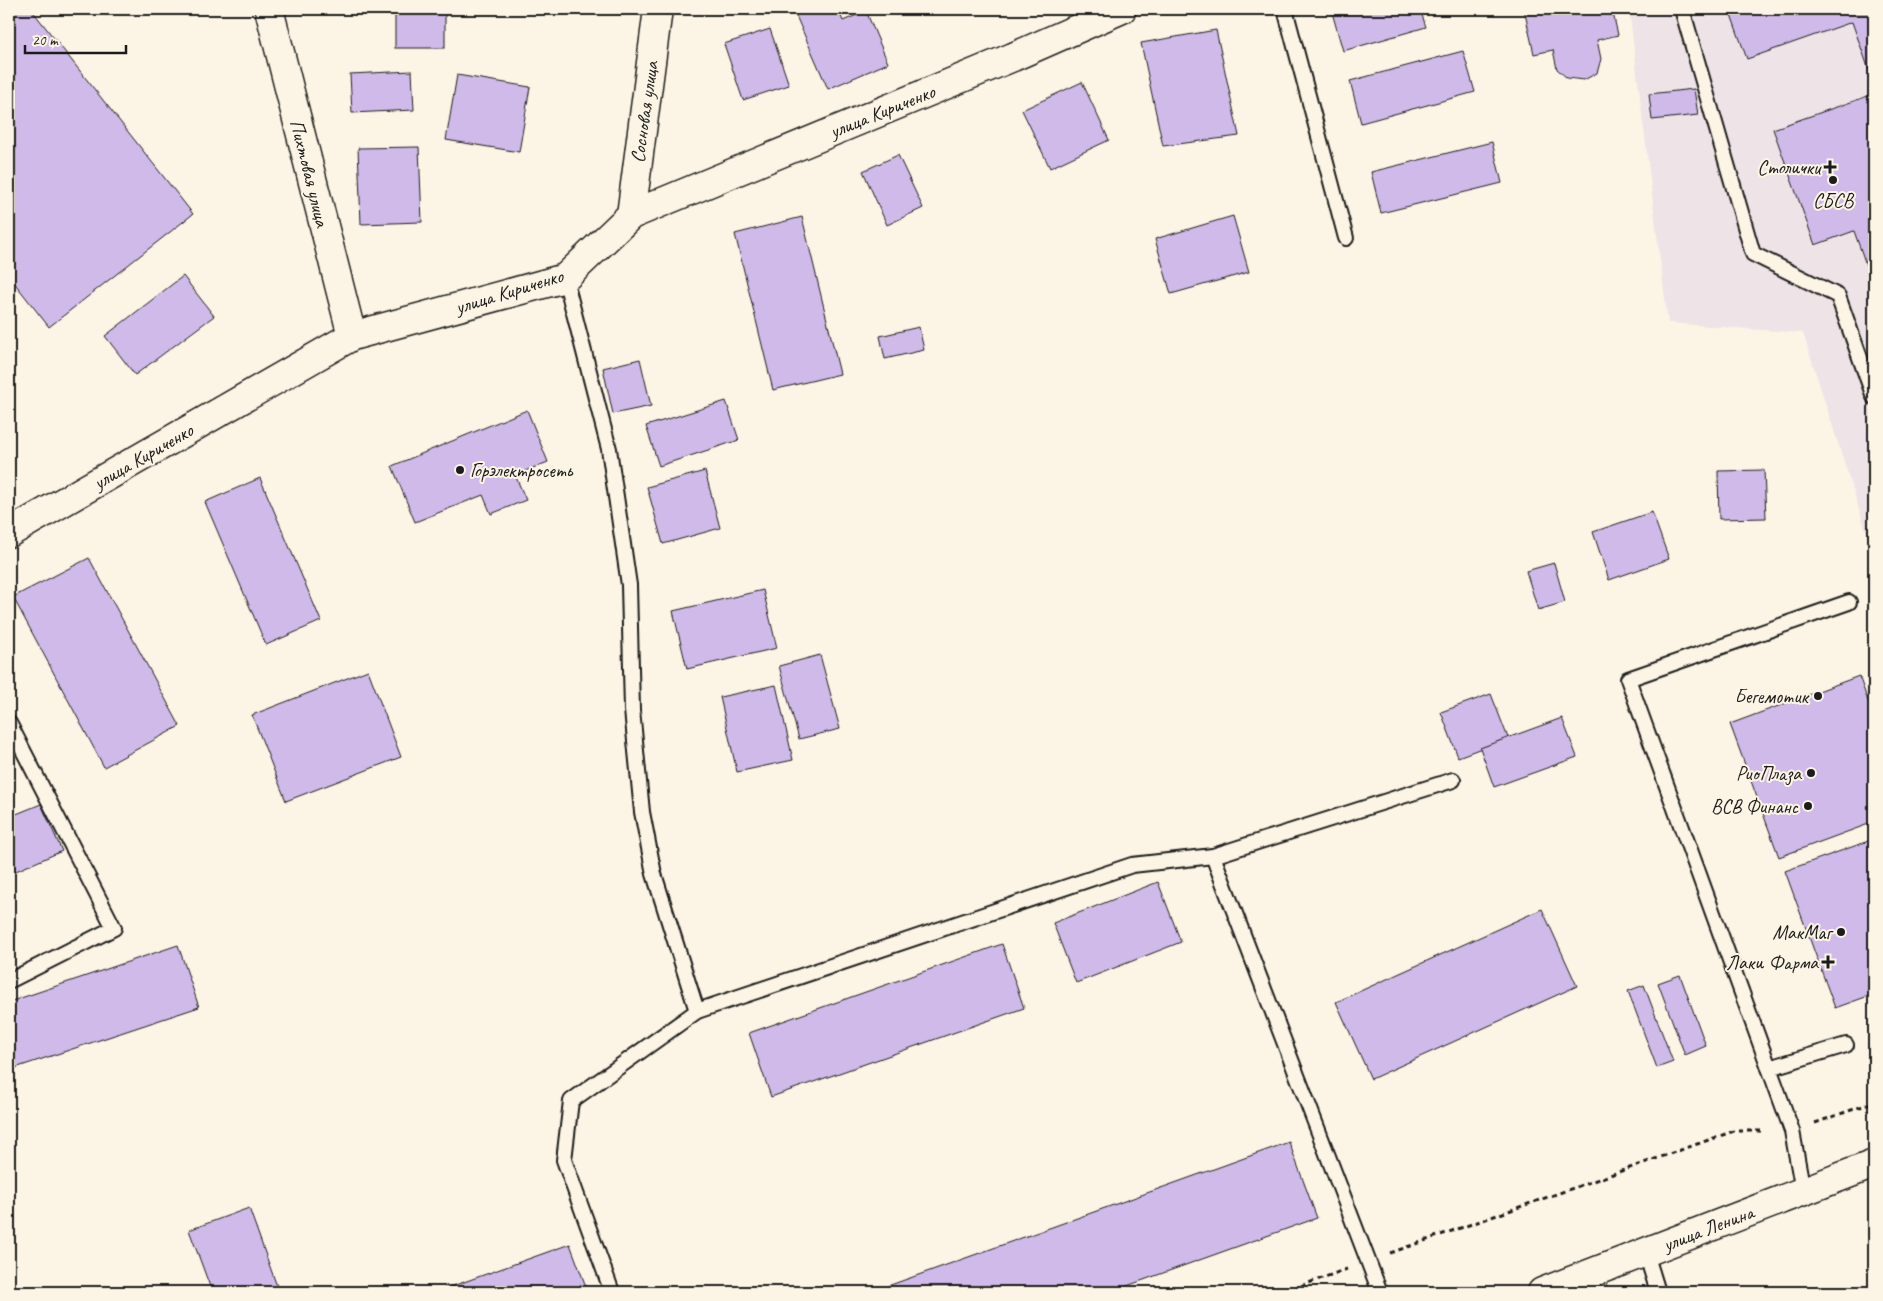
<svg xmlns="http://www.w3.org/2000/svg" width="1883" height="1301" font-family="Caveat,sans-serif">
<rect width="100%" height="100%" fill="#fcf5e5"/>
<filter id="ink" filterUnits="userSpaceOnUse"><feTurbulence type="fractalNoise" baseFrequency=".02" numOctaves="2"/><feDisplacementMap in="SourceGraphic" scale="10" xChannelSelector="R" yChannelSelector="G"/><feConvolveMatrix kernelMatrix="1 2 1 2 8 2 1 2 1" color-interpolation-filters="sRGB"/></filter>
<g filter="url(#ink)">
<polygon fill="#eee3e6" points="1629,9 1874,9 1874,556 1803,333 1668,323"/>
<g fill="#cfbaea" stroke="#1c1c1c">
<polygon points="9,9 31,9 193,214 49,327 9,276"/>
<rect x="395" y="9" width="50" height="39"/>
<polygon points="793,9 838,9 843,21 866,11 888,63 828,89"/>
<polygon points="1331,9 1420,9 1426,27 1343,51"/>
<polygon points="1524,9 1612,9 1618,35 1597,40 1601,59 1597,73 1584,80 1567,78 1557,69 1553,50 1534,54"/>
<polygon points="1729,9 1874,9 1874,84 1852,22 1747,59"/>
<polygon points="770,29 789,85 743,100 724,44"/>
<polygon points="1216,30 1239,136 1163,146 1141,43"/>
<polygon points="1463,51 1475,92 1361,123 1350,81"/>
<polygon points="412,71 414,110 352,113 350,74"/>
<polygon points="457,75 530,87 519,152 446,140"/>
<polygon points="1082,82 1109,140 1050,168 1022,110"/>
<polygon points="1694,89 1698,115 1652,120 1649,94"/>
<polygon points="1874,94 1874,272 1869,273 1854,231 1815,245 1773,129"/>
<polygon points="1492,142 1502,183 1381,213 1371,172"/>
<polygon points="419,147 422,222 361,224 358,148"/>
<polygon points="898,155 923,208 887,225 863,171"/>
<polygon points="1233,216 1249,272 1171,294 1155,239"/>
<polygon points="802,217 840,374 773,390 735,234"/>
<polygon points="183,276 214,316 135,375 105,336"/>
<polygon points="919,327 924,350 885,359 880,336"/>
<polygon points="640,359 651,406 613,414 603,368"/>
<polygon points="726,401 739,440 659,466 646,426"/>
<polygon points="527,410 548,462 515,475 526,500 491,514 483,495 415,522 392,466"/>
<polygon points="1764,470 1766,518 1719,519 1718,471"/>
<polygon points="705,471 720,528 663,544 647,487"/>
<polygon points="260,478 321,621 266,645 205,502"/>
<polygon points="1652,512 1669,559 1609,580 1593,532"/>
<polygon points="89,558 180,726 104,767 13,597"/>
<polygon points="1554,563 1565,602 1538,610 1526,571"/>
<polygon points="763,590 777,648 687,669 673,611"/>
<polygon points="820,655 840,729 799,739 779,666"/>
<polygon points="368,670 401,757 286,801 252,715"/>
<polygon points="1859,676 1874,718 1874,822 1779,857 1730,724"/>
<polygon points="776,685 793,760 737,772 720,697"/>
<polygon points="1491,694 1508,738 1458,757 1441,712"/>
<polygon points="1562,718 1577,757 1494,787 1480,748"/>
<polygon points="41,804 62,851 9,874 9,817"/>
<polygon points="1874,839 1874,994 1835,1008 1785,871"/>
<polygon points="1158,882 1181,942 1076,983 1053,923"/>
<polygon points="1542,909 1577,986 1371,1079 1336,1002"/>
<polygon points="1002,944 1024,1008 771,1097 749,1033"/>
<polygon points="178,945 199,1007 9,1070 9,1002"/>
<polygon points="1680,975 1706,1046 1685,1055 1658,983"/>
<polygon points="1644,985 1673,1062 1657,1068 1628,991"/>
<polygon points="1289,1142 1317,1218 1110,1292 871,1292"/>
<polygon points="249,1208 279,1292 212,1292 189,1230"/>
<polygon points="570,1244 588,1292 436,1292"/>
</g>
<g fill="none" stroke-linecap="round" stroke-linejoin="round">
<defs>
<g id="service">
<polyline points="1285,9 1346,238"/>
<polyline points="1682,9 1753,254 1838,296 1874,397"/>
<polyline points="565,278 609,449 629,585 632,710 642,812 654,874 697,1011 571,1101 564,1160 612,1292"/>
<polyline points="9,723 114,928 9,981"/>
<polyline points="1213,856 1380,1292"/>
<polyline points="697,1011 1132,865 1213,856 1453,780"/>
<polyline points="1769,1068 1846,1045"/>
<polyline points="1803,1191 1792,1131 1628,679 1849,602"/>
<polyline points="1646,1253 1658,1292"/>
</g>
<g id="minor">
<polyline points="269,9 352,336"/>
<polyline points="631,215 658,9"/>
<polyline points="9,533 352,336 565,278 631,215 1013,57 1122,9"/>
</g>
<polyline id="tertiary" points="1542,1292 1874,1164"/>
</defs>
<use href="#service" stroke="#1c1c1c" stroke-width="18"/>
<use href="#minor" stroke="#1c1c1c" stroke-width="31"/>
<use href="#tertiary" stroke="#1c1c1c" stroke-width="31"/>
<g stroke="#1c1c1c" stroke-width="3" stroke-dasharray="5 4" stroke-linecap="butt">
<polyline points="1815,1123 1874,1102"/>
<polyline points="1390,1253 1734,1131 1765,1131"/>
<polyline points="1284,1292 1347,1269"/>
</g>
<use href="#service" stroke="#fcf5e5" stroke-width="14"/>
<use href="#minor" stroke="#fcf5e5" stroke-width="28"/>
<use href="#tertiary" stroke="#fcf5e5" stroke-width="28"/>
</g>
</g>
<g fill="#1c1c1c" stroke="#fcf5e5" stroke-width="2">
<path d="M1827.5 159.5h5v5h5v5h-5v5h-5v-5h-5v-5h5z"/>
<circle cx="1833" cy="180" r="5"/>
<circle cx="460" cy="470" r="5"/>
<circle cx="1818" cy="696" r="5"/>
<circle cx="1811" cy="773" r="5"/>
<circle cx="1808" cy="806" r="5"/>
<circle cx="1841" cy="932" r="5"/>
<path d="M1825.5 954.5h5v5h5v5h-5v5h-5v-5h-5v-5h5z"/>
</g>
<g text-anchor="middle" stroke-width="4" stroke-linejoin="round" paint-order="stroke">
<g font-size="20" fill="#1c1c1c" stroke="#fcf5e5">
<text transform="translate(882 111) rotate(-22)" y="7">улица Кириченко</text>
<text transform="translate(644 112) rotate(-82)" y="7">Сосновая улица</text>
<text transform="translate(310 173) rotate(76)" y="7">Пихтовая улица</text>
<text transform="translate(509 291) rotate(-17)" y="7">улица Кириченко</text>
<text transform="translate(143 456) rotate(-30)" y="7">улица Кириченко</text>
<text transform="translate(1708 1228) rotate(-21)" y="7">улица Ленина</text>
</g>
<g font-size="20" fill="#1c1c1c" stroke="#fcf5e5" text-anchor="end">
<text x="1820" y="174">Столички</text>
<text x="1833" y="207" text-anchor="middle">СБСВ</text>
<text x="470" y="477" text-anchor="start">Горэлектросеть</text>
<text x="1808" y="703">Бегемотик</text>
<text x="1801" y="780">РиоПлаза</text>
<text x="1798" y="813">ВСВ Финанс</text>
<text x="1831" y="939">МакМаг</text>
<text x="1818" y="969">Лаки Фарма</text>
</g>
</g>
<rect width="1883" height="1301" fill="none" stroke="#fcf5e5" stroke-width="30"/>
<rect x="15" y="15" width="1853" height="1271" fill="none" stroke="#1c1c1c" stroke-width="2" filter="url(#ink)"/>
<path d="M25 45v8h101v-8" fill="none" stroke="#1c1c1c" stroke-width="2.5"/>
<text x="32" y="45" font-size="15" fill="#1c1c1c" stroke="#fcf5e5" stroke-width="4" paint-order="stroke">20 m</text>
</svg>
